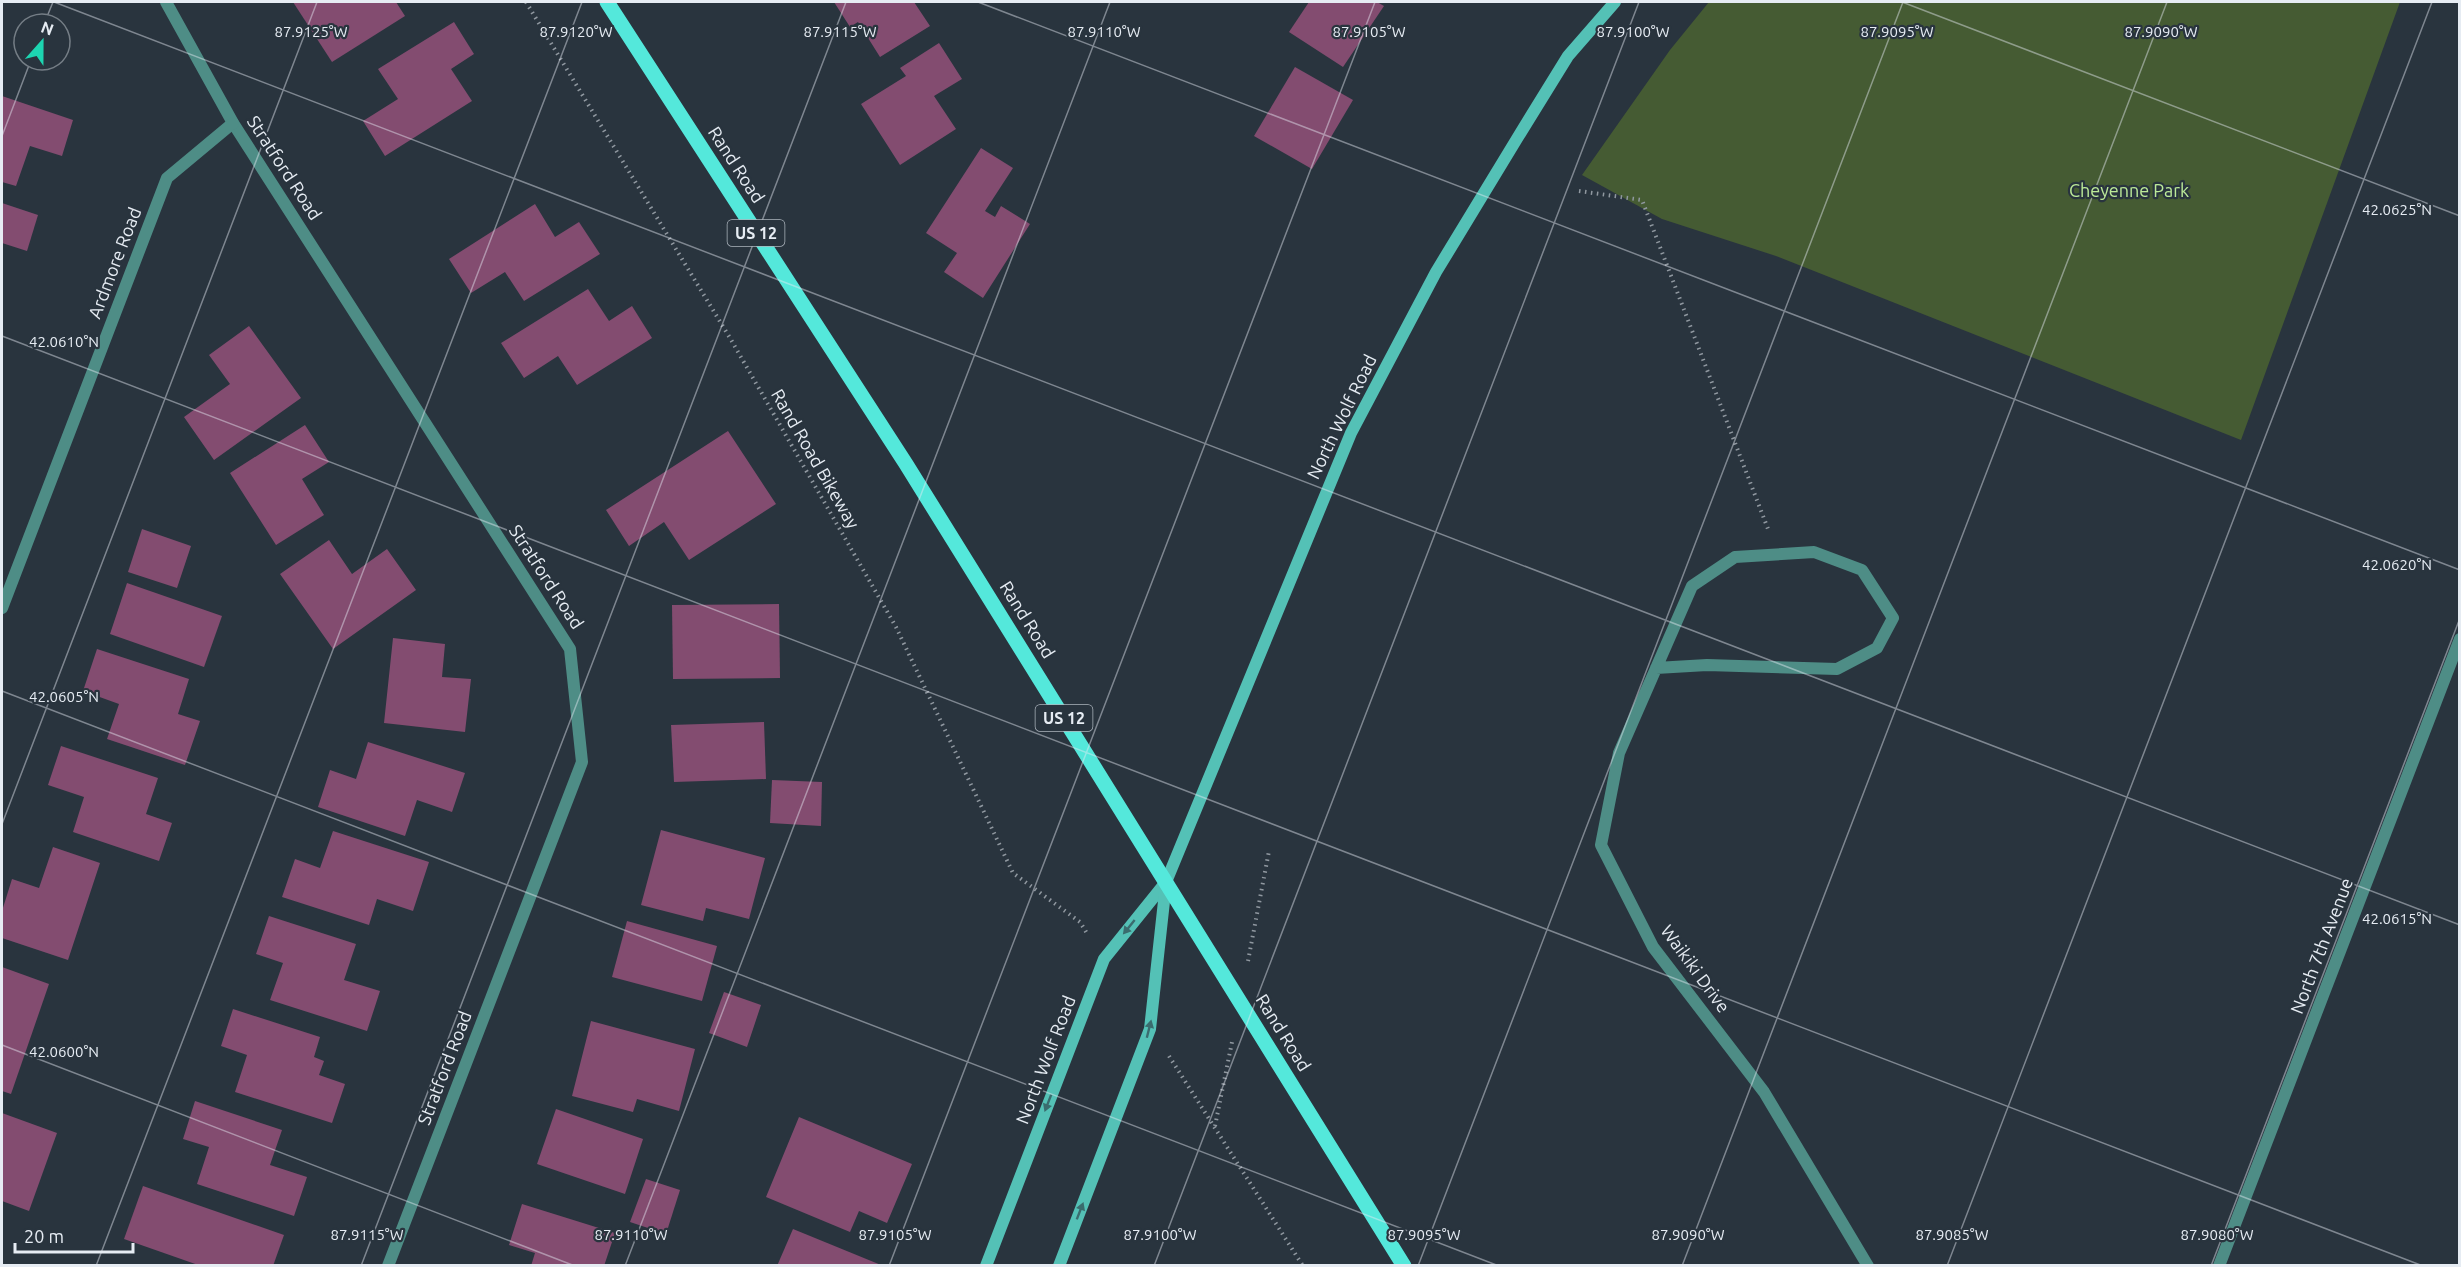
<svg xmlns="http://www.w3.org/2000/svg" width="2461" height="1267" font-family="Ubuntu,sans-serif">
<rect width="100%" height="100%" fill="#29343e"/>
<polygon fill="#455b33" points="1709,2 2400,2 2241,440 1776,256 1662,219 1582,175 1670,50"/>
<g fill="#834c70">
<polygon points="293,2 396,2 405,16 332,62"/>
<polygon points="834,2 914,2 930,26 880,57 858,22 850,27"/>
<polygon points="1309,2 1377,2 1384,6 1343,67 1289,32"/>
<polygon points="454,22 474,54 451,69 472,101 385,156 363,121 398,99 378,69"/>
<polygon points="939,43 962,79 934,96 956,129 900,165 861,104 906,76 900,68"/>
<polygon points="1295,67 1353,100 1312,169 1254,136"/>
<polygon points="2,96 73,120 62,156 30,146 16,186 2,182"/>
<polygon points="981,148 1013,168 985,211 995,217 1001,206 1030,224 983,298 944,272 957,253 926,233"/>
<polygon points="2,203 38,215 27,251 2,243"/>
<polygon points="535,204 555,237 579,222 600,254 524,301 505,272 471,293 449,259"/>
<polygon points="588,289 609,321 632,306 652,338 577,385 558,356 524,378 501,343"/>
<polygon points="249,326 301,398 214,460 184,417 230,384 209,355"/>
<polygon points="305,425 329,462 302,479 324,515 276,545 230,473"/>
<polygon points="728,431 776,504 689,560 664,522 629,546 606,510"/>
<polygon points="142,529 191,546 177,588 128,572"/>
<polygon points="329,540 352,574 387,549 416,590 333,649 280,574"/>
<polygon points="127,583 222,616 204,667 110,634"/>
<polygon points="779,604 780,678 673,679 672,605"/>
<polygon points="393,638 445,644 442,677 471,679 465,732 384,723"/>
<polygon points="97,649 189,679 178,714 200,721 185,765 107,739 119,704 83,691"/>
<polygon points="764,722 766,779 674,782 671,725"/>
<polygon points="368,742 465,773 452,812 417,800 405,836 318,807 330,770 356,779"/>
<polygon points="61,746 158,778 146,814 172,823 159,861 73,832 84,797 48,785"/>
<polygon points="772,780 822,782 821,826 770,823"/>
<polygon points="661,830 765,858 749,919 706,908 703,921 641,905"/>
<polygon points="333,831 429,862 413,911 377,899 369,925 282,897 295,859 320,868"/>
<polygon points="53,847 100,863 68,960 2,938 2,911 12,879 39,888"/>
<polygon points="269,916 356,944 344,980 380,991 367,1031 270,1000 283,963 256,954"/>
<polygon points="627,921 717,946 702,1001 612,977"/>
<polygon points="2,967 49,984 11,1094 2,1091"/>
<polygon points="724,992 761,1005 747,1047 709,1033"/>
<polygon points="233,1009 320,1037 314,1057 324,1061 319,1075 345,1084 332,1123 235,1092 247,1055 221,1046"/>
<polygon points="591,1021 695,1049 679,1111 637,1099 633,1112 572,1096"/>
<polygon points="195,1101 282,1130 270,1165 307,1177 294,1216 197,1184 209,1147 183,1139"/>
<polygon points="556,1109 643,1139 625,1194 537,1164"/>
<polygon points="2,1113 57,1133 29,1211 2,1201"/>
<polygon points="799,1117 912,1164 887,1223 859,1211 850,1232 766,1197"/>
<polygon points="646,1179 680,1190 666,1234 630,1222"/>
<polygon points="143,1186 284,1235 273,1266 201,1266 124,1239"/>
<polygon points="522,1204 615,1233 604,1266 531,1266 535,1253 509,1245"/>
<polygon points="793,1229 881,1265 881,1266 777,1266"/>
</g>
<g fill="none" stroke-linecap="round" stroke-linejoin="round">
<g stroke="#9098a0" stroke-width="4" stroke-dasharray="1.5 4.5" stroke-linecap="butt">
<polyline points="526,2 730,338 896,627 1013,873 1080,922 1088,935"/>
<polyline points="1579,191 1642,200 1768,529"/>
<polyline points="1248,961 1269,851"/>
<polyline points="1169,1056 1303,1266"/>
<polyline points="1215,1126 1232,1042"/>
</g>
<g stroke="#4e8d86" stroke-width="12">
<polyline points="166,2 233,123 570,649 582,762 388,1266"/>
<polyline points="2,608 167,178 233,123"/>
<polyline points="1656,668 1707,665 1837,669 1877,648 1893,618 1862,570 1814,552 1735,557 1692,586 1619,753 1601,845 1653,947 1764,1092 1868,1266"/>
<polyline points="2219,1266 2460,639"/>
</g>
<g stroke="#54c1b6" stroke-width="12">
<polyline points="986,1266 1104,959 1166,882 1351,433 1436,272 1518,137 1568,56 1615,2"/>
<polyline points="1059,1266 1150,1029 1166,883"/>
</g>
<polyline stroke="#54e8db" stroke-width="15" points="607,2 906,464 1404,1266"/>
</g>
<defs><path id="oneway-solid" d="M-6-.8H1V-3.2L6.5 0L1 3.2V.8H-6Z" transform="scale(1.5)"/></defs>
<g fill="#3a6c6e">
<use href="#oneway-solid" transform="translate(1129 927) rotate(129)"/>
<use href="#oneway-solid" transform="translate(1149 1029) rotate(-76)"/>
<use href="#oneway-solid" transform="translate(1048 1103) rotate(111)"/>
<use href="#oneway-solid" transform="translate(1080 1211) rotate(-69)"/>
</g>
<path fill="none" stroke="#e6ecf3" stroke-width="1.5" stroke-opacity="0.45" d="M54,2L2460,925M978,2L2460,570M1902,2L2460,216M44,24L53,2M2,136L31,60M2,336L2423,1266M2,691L1499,1266M2,824L317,2M2,1045L575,1266M96,1266L582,2M361,1266L846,2M625,1266L1110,2M889,1266L1375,2M1154,1266L1639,2M1418,1266L1903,2M1682,1266L2167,2M1947,1266L2432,2M2211,1266L2460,618"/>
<g text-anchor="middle" stroke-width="4.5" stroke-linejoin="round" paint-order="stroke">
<g fill="#29343e" stroke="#adb5bd" stroke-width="1.5">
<rect x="727.5" y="220" width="57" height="26" rx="4.5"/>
<rect x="1035.5" y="705" width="57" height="26" rx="4.5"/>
</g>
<g font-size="16" font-weight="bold" fill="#e6ecf3">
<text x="756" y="239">US 12</text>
<text x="1064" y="724">US 12</text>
</g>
<g font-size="18" fill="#e6ecf3" stroke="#29343e">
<text transform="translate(736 165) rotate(57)" y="6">Rand Road</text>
<text transform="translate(284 168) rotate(57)" y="6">Stratford Road</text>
<text transform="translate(115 263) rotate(-69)" y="6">Ardmore Road</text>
<text transform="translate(1342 417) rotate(-64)" y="6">North Wolf Road</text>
<text transform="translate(815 459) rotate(60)" y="6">Rand Road Bikeway</text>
<text transform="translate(546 577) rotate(57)" y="6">Stratford Road</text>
<text transform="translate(1027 620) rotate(58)" y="6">Rand Road</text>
<text transform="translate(2322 946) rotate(-69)" y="6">North 7th Avenue</text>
<text transform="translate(1695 969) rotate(54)" y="6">Waikiki Drive</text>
<text transform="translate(1283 1033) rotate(58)" y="6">Rand Road</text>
<text transform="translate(1046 1060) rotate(-69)" y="6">North Wolf Road</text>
<text transform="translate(445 1068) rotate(-69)" y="6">Stratford Road</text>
</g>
<g font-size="18" fill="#bcea98" stroke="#29343e">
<text x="2129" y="197">Cheyenne Park</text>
</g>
</g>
<g font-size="15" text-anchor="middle" fill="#e6ecf3" stroke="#29343e" stroke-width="4.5" stroke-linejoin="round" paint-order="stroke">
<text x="311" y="37">87.9125°W</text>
<text x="1897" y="37">87.9095°W</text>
<text x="576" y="37">87.9120°W</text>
<text x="840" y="37">87.9115°W</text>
<text x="1104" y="37">87.9110°W</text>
<text x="1369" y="37">87.9105°W</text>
<text x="1633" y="37">87.9100°W</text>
<text x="2161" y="37">87.9090°W</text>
<text x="2397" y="215">42.0625°N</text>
<text x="64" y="347">42.0610°N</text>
<text x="2397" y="570">42.0620°N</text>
<text x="64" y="702">42.0605°N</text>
<text x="2397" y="924">42.0615°N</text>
<text x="64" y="1057">42.0600°N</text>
<text x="367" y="1240">87.9115°W</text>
<text x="631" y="1240">87.9110°W</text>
<text x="895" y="1240">87.9105°W</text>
<text x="1160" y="1240">87.9100°W</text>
<text x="1424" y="1240">87.9095°W</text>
<text x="1688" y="1240">87.9090°W</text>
<text x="1952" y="1240">87.9085°W</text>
<text x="2217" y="1240">87.9080°W</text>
</g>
<rect width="2461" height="1267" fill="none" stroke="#e6ecf3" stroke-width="6"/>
<g transform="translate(42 42) rotate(21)"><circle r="28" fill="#29343e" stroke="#757e86" stroke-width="1.5"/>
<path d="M0-4.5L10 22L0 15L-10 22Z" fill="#1dd5b1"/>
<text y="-9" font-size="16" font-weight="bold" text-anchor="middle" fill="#e6ecf3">N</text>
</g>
<path d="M15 1243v9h118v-9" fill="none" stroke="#e6ecf3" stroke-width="3"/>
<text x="24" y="1243" font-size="18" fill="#e6ecf3" stroke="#29343e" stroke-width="4.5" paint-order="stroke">20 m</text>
</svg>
